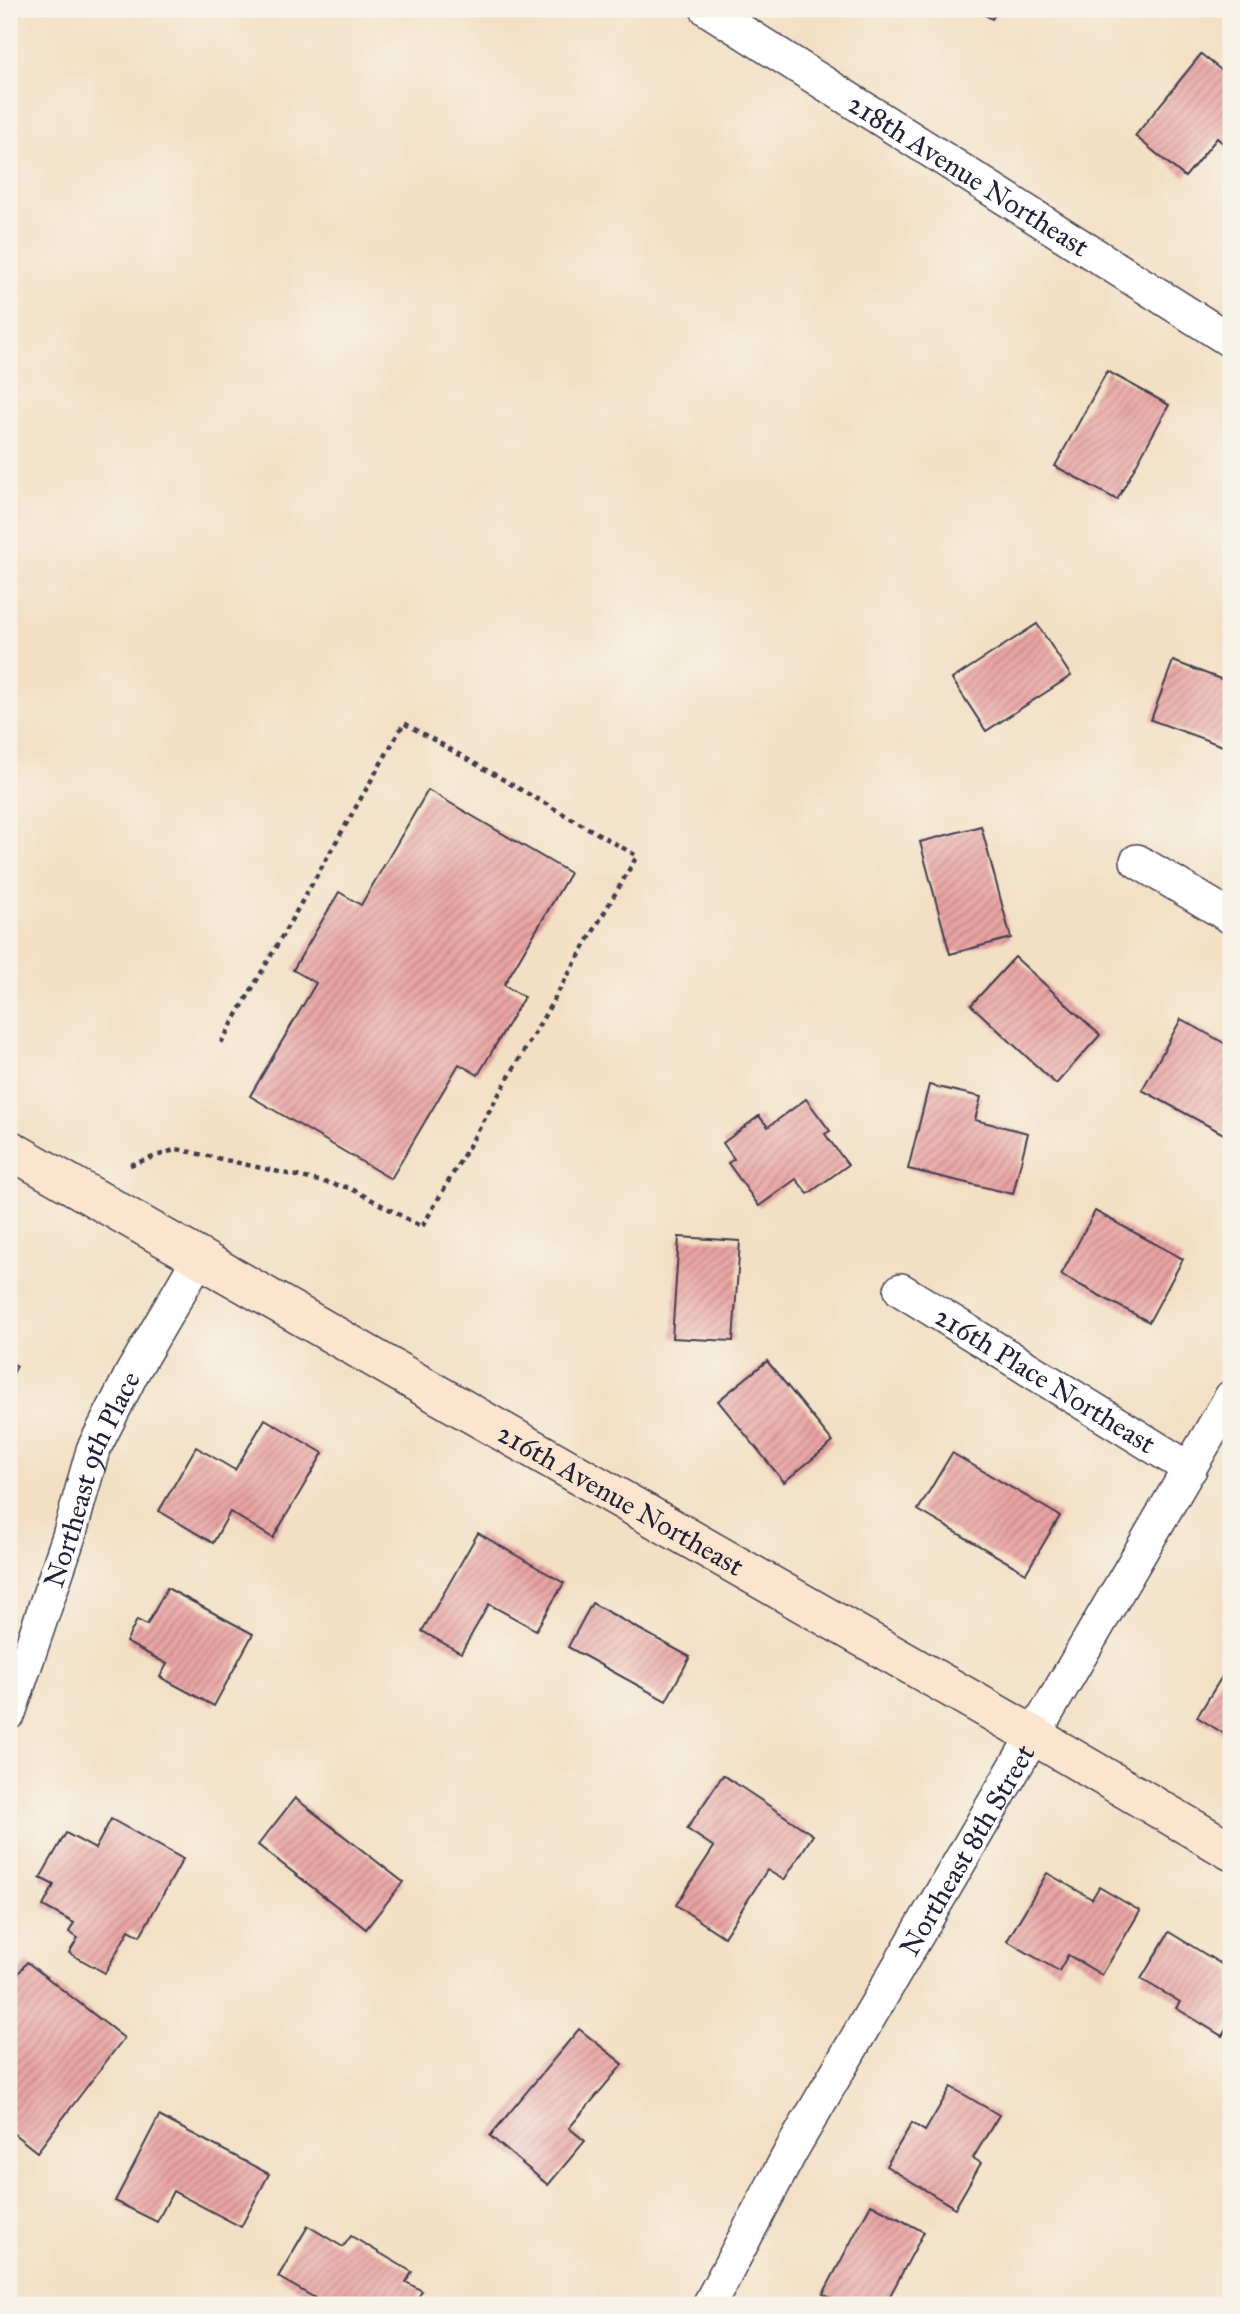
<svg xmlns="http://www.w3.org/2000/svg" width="1240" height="2314" font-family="'IM FELL Great Primer',serif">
<defs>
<pattern id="building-hatch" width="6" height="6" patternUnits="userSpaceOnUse" patternTransform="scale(1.75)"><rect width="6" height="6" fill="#e9a4a3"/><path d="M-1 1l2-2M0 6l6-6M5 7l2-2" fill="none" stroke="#bc8586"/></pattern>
</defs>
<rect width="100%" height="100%" fill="#f7f3e8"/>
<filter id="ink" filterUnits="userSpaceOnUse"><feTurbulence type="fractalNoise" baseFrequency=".0143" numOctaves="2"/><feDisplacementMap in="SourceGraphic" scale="14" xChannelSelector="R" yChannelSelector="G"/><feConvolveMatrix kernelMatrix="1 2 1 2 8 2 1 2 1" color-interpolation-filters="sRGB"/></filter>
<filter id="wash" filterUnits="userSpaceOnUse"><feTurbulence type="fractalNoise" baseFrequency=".00686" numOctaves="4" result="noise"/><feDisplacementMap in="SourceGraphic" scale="28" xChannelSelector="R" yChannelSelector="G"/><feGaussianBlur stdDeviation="1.57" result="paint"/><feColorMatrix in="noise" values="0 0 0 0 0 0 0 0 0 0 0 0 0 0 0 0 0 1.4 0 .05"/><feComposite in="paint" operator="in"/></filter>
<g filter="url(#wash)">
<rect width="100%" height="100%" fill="#f3dfc3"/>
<g id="blocks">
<g fill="url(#building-hatch)">
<polygon points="974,9 998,9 992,19"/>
<polygon points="1201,54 1231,78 1231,150 1217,138 1185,177 1135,136"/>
<polygon points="1107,371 1169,405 1117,500 1055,466"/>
<polygon points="1037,624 1071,676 986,731 952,679"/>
<polygon points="1173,661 1231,683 1231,749 1151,720"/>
<polygon points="428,790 570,873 504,985 524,997 478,1075 459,1064 391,1179 250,1096 316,983 293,970 339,892 361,905"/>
<polygon points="981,826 1011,938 950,954 920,842"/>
<polygon points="1015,957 1100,1035 1056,1084 971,1005"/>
<polygon points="1181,1019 1231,1047 1231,1138 1142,1090"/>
<polygon points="929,1085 981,1097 975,1120 1028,1133 1013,1194 908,1169"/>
<polygon points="806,1099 830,1131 825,1134 848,1165 808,1194 796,1179 759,1206 728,1163 734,1159 723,1143 759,1116 768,1127"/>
<polygon points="1095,1211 1183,1259 1149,1322 1061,1275"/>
<polygon points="679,1237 740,1241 733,1341 672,1338"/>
<polygon points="767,1361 833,1442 784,1482 718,1401"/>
<polygon points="9,1362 17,1366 9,1381"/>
<polygon points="265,1419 323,1453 273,1538 230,1512 213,1543 159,1511 196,1447 235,1470"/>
<polygon points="952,1453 1060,1516 1026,1573 918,1510"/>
<polygon points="478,1533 564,1583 536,1630 489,1604 461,1653 422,1631"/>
<polygon points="167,1588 253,1634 214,1706 160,1677 167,1664 126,1642 137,1620 147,1625"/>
<polygon points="592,1603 690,1657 666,1701 568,1647"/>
<polygon points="1228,1667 1231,1669 1231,1738 1197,1717"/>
<polygon points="723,1775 813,1835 784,1880 767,1870 724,1937 676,1905 714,1847 687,1829"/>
<polygon points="295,1798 403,1882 366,1929 258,1845"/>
<polygon points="111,1819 183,1859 140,1936 129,1930 105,1973 69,1953 78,1938 69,1932 74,1923 43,1906 54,1885 40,1878 66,1833 95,1849"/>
<polygon points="1047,1873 1092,1899 1099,1887 1140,1911 1102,1975 1068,1955 1059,1971 1007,1941"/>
<polygon points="1169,1932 1231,1970 1231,2021 1222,2036 1176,2008 1180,2002 1141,1979"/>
<polygon points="27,1962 124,2038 37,2152 9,2130 9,2057 12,2054 9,2051 9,1986"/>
<polygon points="579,2029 623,2064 569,2128 585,2141 548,2185 490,2136"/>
<polygon points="951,2087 999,2115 973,2158 981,2163 955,2208 886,2166 912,2123 925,2131"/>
<polygon points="159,2116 269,2174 241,2227 173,2191 157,2222 115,2201"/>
<polygon points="871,2204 924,2232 885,2305 843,2305 823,2294"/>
<polygon points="308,2226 343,2247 351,2236 412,2272 406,2282 422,2291 414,2305 311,2305 315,2298 278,2277"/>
</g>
</g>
</g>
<g filter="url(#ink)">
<use href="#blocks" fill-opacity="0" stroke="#413e4f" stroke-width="2"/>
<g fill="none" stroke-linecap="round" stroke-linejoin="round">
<defs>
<g id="street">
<path id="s1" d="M707,9L1231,341"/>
<polyline points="1137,861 1231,917"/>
<path id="s2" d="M901,1290L1190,1469"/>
<path id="s3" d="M9,1713L69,1536L93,1450L132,1373L199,1258"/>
<path id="s4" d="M709,2305L791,2151L1231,1397"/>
</g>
<g id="secondary">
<path id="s5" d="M9,1149L1033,1735L1231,1851"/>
</g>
</defs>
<use href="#street" stroke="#413e4f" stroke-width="36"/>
<use href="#secondary" stroke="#413e4f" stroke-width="41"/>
<polyline stroke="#413e4f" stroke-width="4.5" stroke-dasharray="5 5" stroke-linecap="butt" points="130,1165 177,1149 350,1188 422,1227 637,856 404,723 221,1043"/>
<use href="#street" stroke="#fff" stroke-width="33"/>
<use href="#secondary" stroke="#fce5cf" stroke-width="38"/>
</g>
</g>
<g text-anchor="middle" stroke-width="5" stroke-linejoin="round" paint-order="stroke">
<g font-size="28" fill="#22223b" stroke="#f7f3e8">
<text dy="10" stroke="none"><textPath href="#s1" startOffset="310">218th Avenue Northeast</textPath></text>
<text dy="10" stroke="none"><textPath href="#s2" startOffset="170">216th Place Northeast</textPath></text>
<text dy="10" stroke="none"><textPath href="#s3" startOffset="248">Northeast 9th Place</textPath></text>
<text dy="10" stroke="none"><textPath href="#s5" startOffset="705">216th Avenue Northeast</textPath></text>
<text dy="10" stroke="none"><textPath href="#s4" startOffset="523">Northeast 8th Street</textPath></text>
</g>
</g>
<rect width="1240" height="2314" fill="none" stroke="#f7f3e8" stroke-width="35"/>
</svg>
